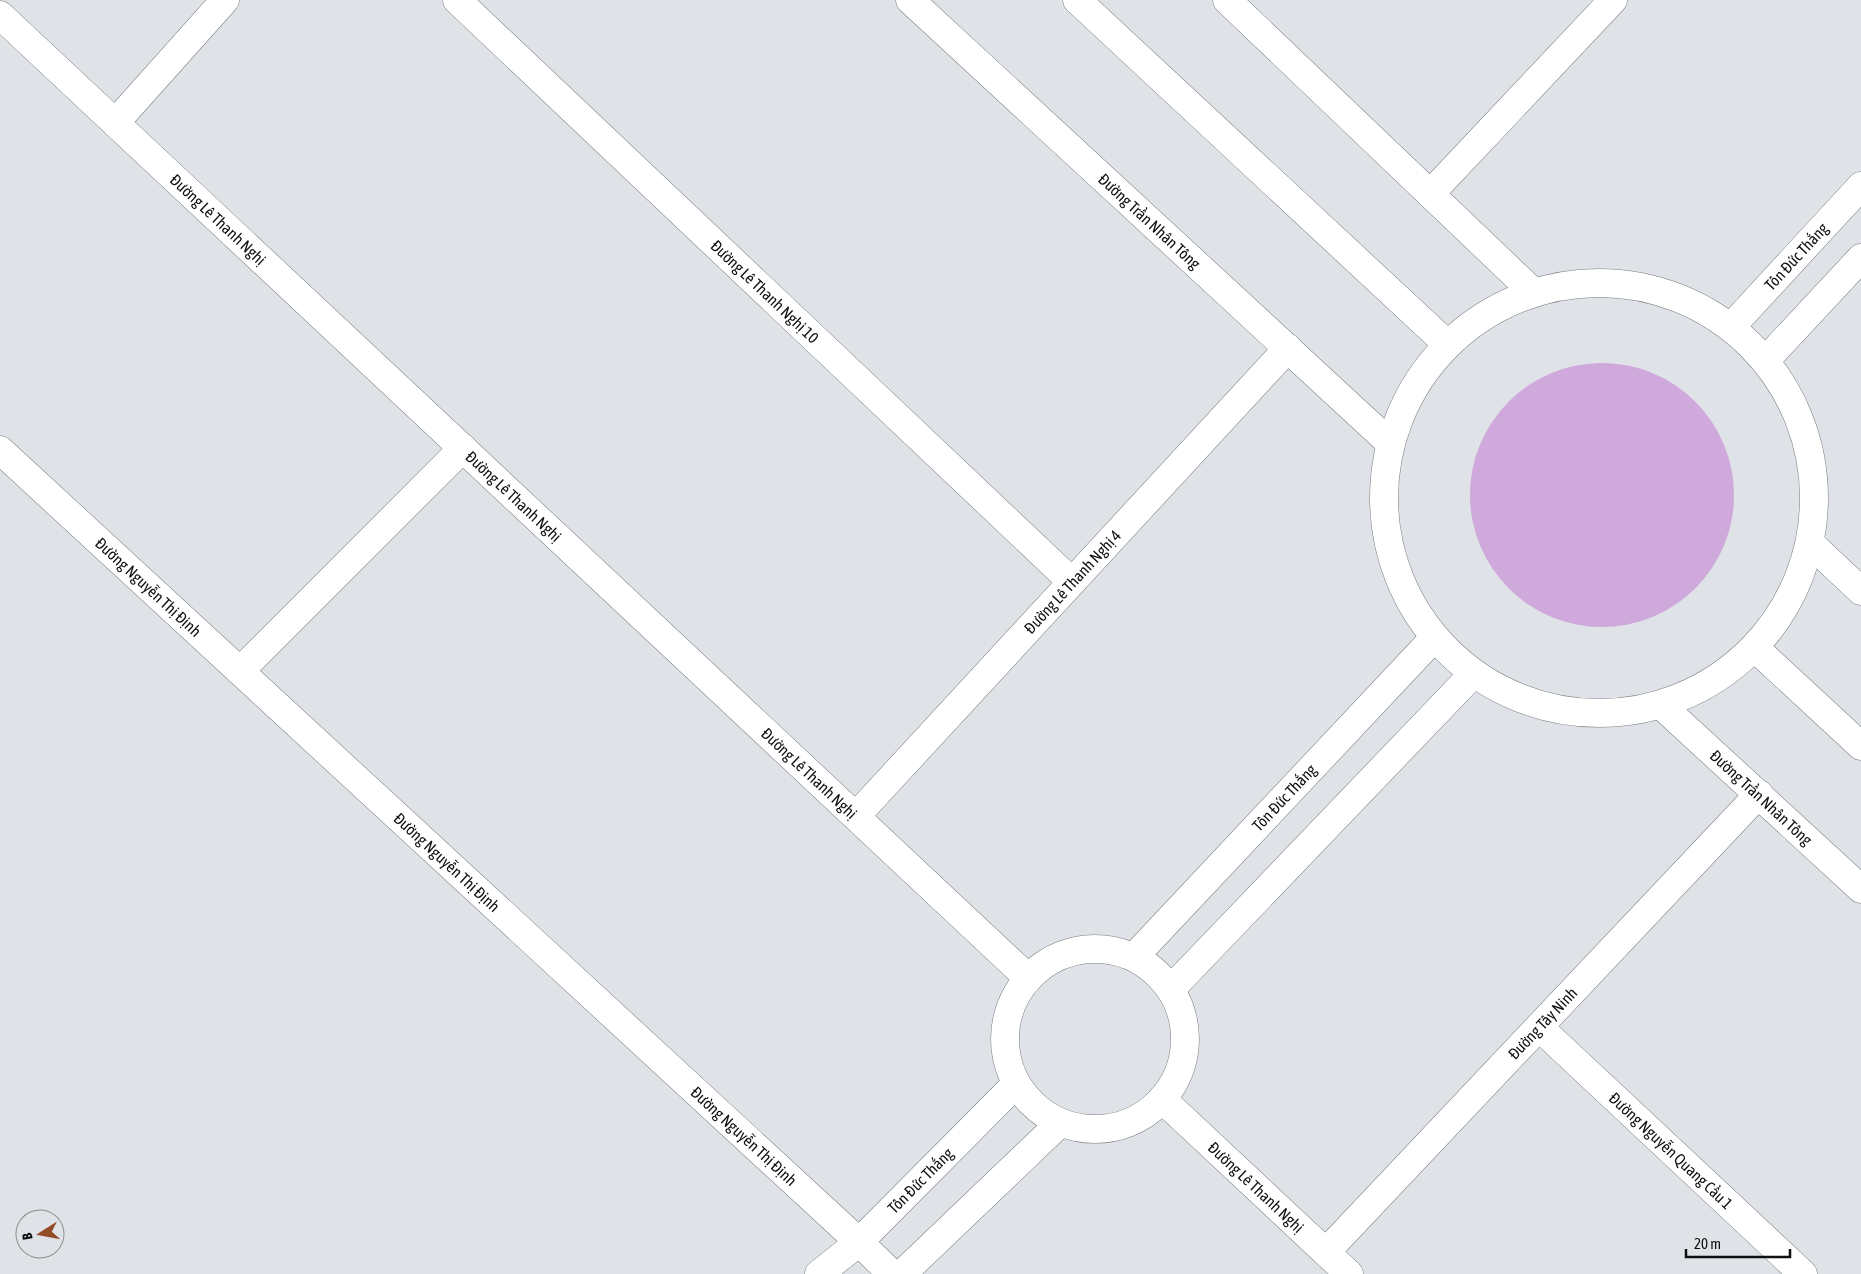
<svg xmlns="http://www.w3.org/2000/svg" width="1861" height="1274" font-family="'Asap Condensed',sans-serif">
<rect width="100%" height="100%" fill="#dfe2e7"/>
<circle fill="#cfa8dc" cx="1602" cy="495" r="132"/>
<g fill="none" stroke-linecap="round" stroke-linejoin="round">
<defs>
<g id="pedestrian">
<polyline points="1077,0 1447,344"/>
<polyline points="1755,648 1861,746"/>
</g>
<g id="minor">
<path id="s1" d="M457,0L1072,582"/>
<path id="s2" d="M910,0L1390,443"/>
<polyline points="1227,0 1533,292"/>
<path id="s3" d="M0,15L1027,977"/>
<polyline points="115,123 225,0"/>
<polyline points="1430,194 1613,0"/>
<path id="s4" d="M0,450L859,1242L892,1274"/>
<polyline points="1810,543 1861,591"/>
<polyline points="240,671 463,448"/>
<path id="s5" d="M1662,706L1861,889"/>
<path id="s6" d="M856,816L1288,348"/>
<path id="s7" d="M1539,1027L1803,1274"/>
<path id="s8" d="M1162,1099L1349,1274"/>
<path id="s9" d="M1326,1252L1759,794"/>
</g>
<g id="tertiary">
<circle cx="1599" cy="498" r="215"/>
<path id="s10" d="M1731,327L1861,186"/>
<polyline points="1765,361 1861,258"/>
<circle cx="1095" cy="1039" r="90"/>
<path id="s11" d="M1134,957L1434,638"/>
<polyline points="1171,989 1473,674"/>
<path id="s12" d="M819,1274L859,1242L1016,1084"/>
<polyline points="902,1274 1060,1123"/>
</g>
</defs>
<use href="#pedestrian" stroke="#7b7e82" stroke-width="29"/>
<use href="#minor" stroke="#7b7e82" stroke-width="29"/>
<use href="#tertiary" stroke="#7b7e82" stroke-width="29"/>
<use href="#pedestrian" stroke="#fff" stroke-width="28"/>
<use href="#minor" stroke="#fff" stroke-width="28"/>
<use href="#tertiary" stroke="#fff" stroke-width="28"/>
</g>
<g text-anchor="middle" stroke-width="4" stroke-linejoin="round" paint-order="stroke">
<g font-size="16" fill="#0f1011" stroke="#dfe2e7">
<text dy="6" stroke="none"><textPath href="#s3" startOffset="299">Đường Lê Thanh Nghị</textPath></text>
<text dy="6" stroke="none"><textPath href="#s2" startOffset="326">Đường Trần Nhân Tông</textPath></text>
<text dy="6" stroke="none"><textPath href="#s10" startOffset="96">Tôn Đức Thắng</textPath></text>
<text dy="6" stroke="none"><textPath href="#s1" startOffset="424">Đường Lê Thanh Nghị 10</textPath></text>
<text dy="6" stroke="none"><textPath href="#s3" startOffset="704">Đường Lê Thanh Nghị</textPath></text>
<text dy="6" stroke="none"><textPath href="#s6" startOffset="319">Đường Lê Thanh Nghị 4</textPath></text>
<text dy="6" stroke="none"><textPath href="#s4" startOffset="202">Đường Nguyễn Thị Định</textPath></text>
<text dy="6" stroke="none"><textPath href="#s3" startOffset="1109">Đường Lê Thanh Nghị</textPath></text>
<text dy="6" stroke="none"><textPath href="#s11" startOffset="219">Tôn Đức Thắng</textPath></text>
<text dy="6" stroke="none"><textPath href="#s5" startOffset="135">Đường Trần Nhân Tông</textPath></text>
<text dy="6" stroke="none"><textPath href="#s4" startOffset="608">Đường Nguyễn Thị Định</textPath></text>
<text dy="6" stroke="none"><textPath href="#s9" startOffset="315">Đường Tây Ninh</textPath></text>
<text dy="6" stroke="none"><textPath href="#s4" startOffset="1012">Đường Nguyễn Thị Định</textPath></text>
<text dy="6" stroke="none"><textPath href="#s7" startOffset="181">Đường Nguyễn Quang Cầu 1</textPath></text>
<text dy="6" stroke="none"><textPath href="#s12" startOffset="138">Tôn Đức Thắng</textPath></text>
<text dy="6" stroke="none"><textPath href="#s8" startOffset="129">Đường Lê Thanh Nghị</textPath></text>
</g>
</g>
<g transform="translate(40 1234) rotate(259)"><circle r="24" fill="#dfe2e7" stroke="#8c8e91"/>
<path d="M0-4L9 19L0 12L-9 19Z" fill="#934c26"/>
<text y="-8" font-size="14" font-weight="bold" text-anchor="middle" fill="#0f1011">B</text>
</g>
<path d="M1686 1249v8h104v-8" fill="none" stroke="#0f1011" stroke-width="2.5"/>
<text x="1694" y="1249" font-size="15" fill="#0f1011" stroke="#dfe2e7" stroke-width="4" paint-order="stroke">20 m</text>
</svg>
